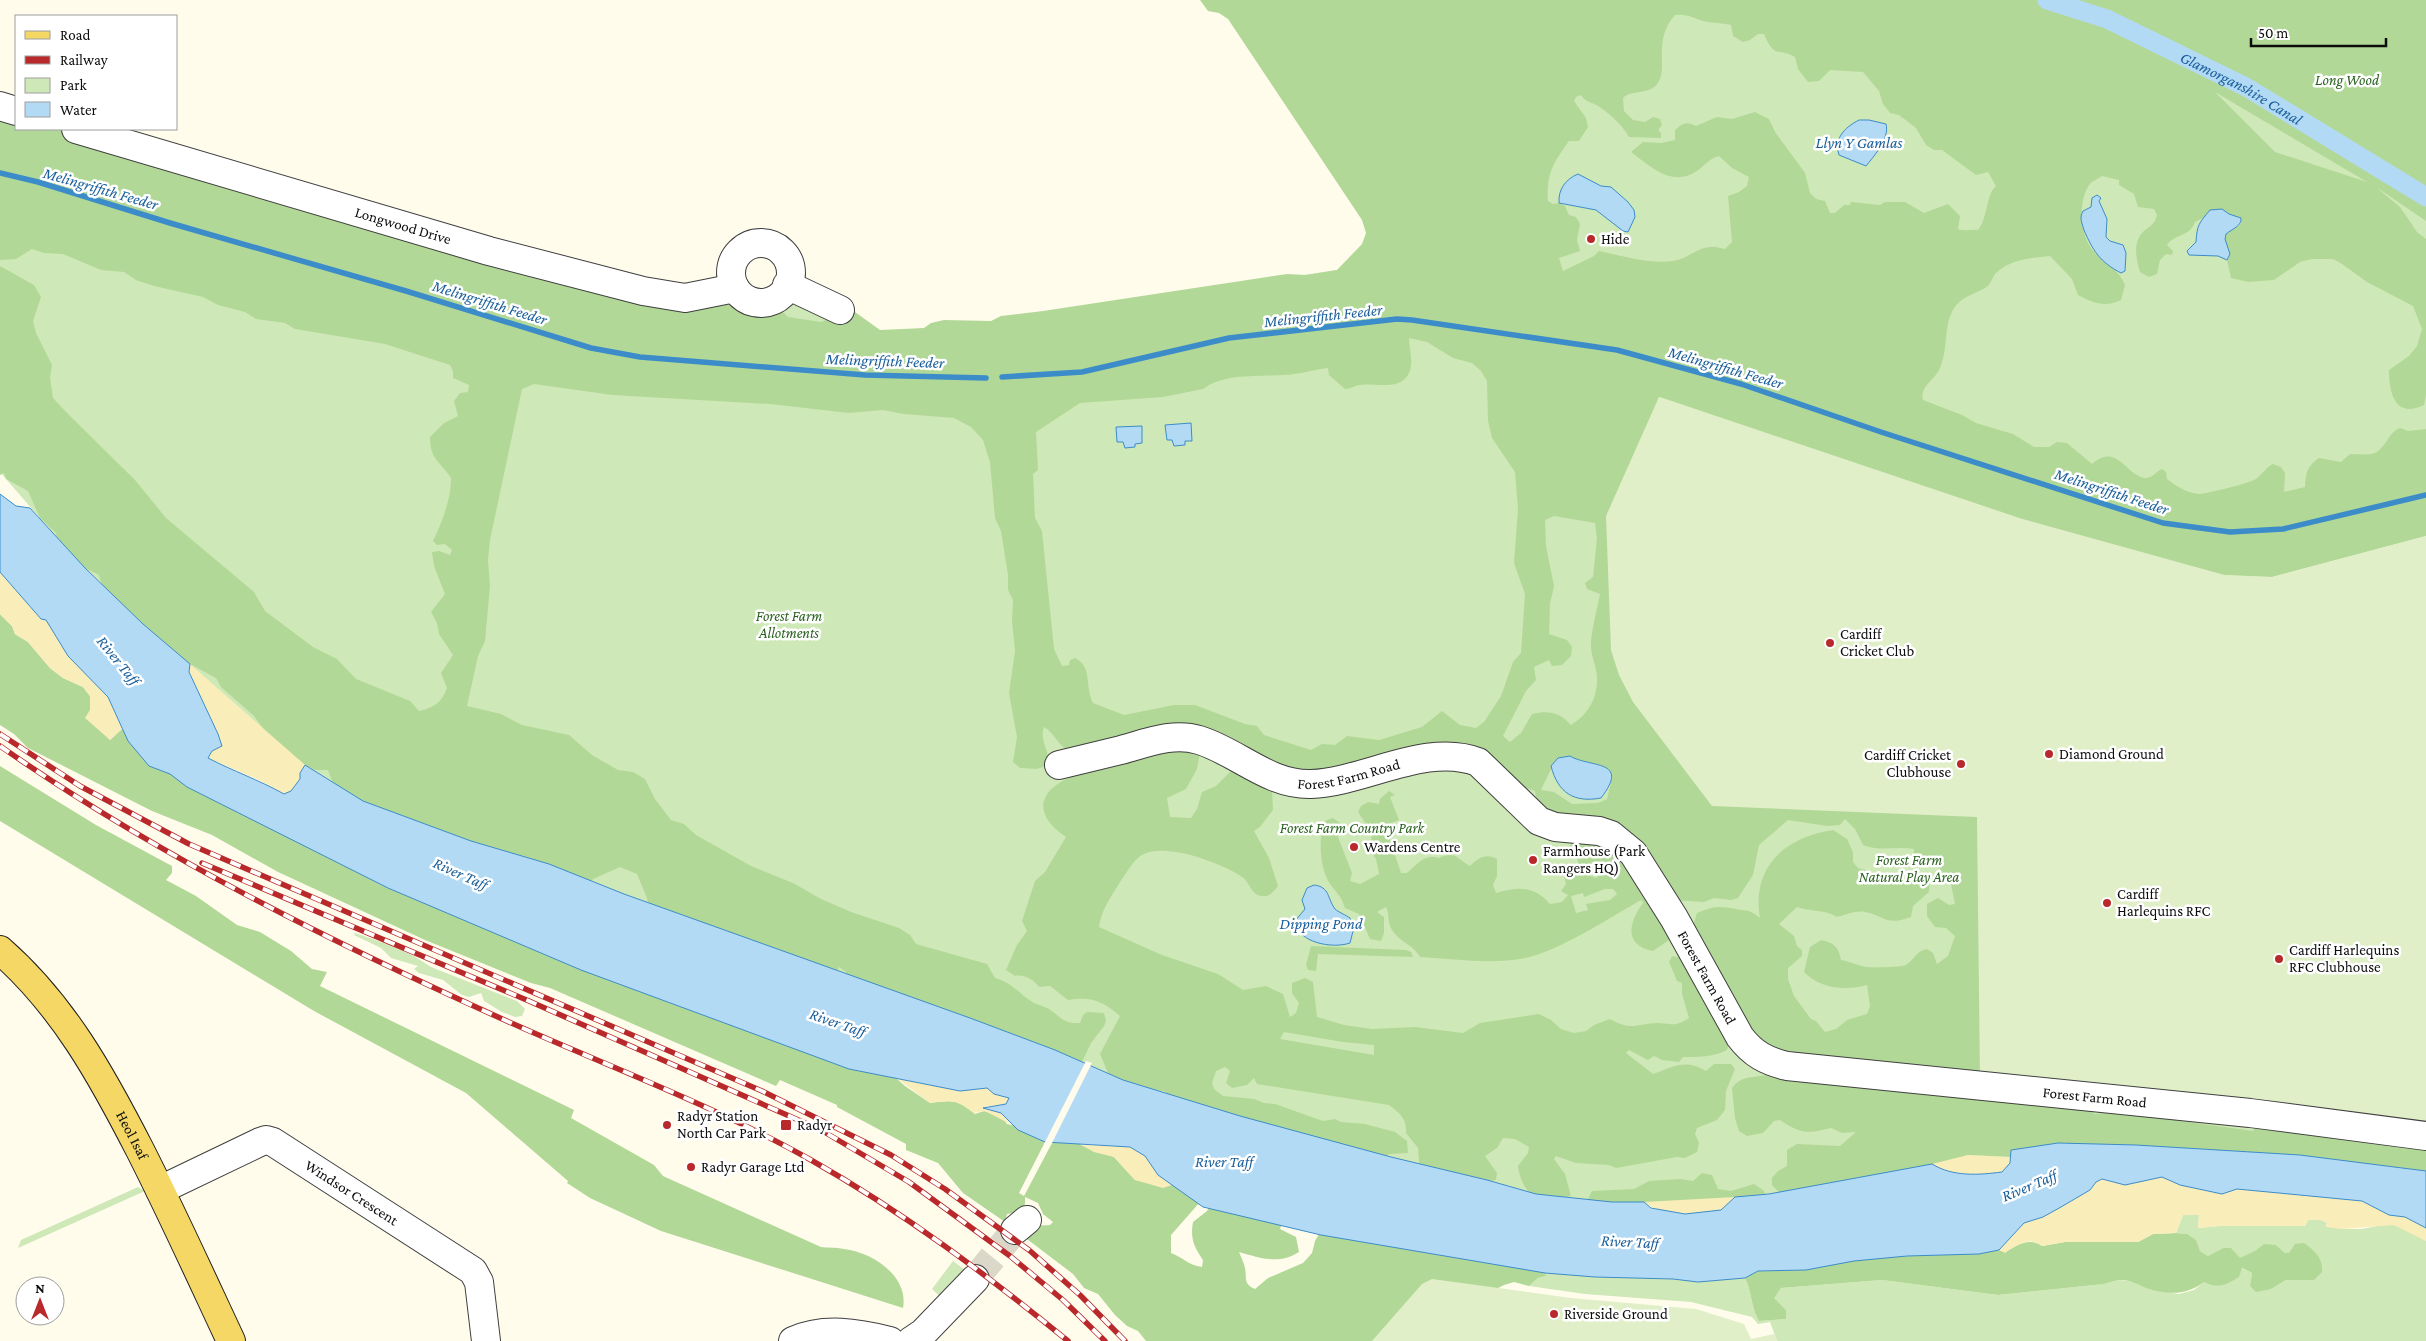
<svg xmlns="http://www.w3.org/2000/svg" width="2426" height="1341" font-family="'Crimson Pro',serif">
<rect width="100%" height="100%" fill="#fffcec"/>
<g fill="#cfe8b7">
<path d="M2426,0V536L2272,577L1977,817L2426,1142V1171L2011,1150L2010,1157L1932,1164L1769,1194L1612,1202L1580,1200L1536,1194L1487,1180L1391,1157L1240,1116L1123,1080L1055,1050L970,1018L624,894L549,864L363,801L305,765L143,625L71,554L0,472V112L16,129H57L683,306C700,306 718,303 734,305C761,309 767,314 794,302L879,334L996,321L1398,261L1232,17Z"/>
<polygon points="355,933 387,944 414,956 431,967 517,1001 525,1009 522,1016 515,1017 502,1012 484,1001 481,993 469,997 462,995 443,980 419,973 414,969 418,966 391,958 381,948 354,935"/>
<polygon points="138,1187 145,1191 18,1248 21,1240"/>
<path d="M2188,1214L2199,1215L2198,1228L2219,1226H2305L2308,1220C2315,1219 2322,1219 2327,1223L2326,1226C2338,1229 2349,1229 2361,1229C2371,1228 2381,1224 2392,1225C2399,1225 2420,1236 2426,1241V1341H1777L1770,1322L1758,1324L1752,1317L1691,1302L1585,1294L1529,1286L1538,1278L1546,1276L1545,1273L1673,1279L1698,1282L1745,1278C1752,1292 1751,1308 1759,1321L1786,1319V1310L1773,1298L1781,1288L1882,1280L1998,1295L2104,1284L2120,1280L2134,1282L2150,1289L2179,1294L2194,1290L2204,1282L2241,1268L2252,1273L2250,1286L2271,1289L2286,1280H2296L2289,1253H2285L2276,1245L2239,1259L2223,1248L2208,1256L2200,1251L2187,1234L2176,1233L2183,1215Z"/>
<polygon points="953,1261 969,1273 944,1300 932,1289"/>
</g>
<g fill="#b2d897" fill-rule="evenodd">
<path d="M1200,0H2426V221L2376,187L2400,207L2417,232L2426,239V395L2424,405C2395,419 2389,393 2389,370L2409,356L2417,346L2422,329L2413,306L2367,282L2342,264L2333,259H2312L2300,262L2274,280L2248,282L2231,278L2227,260L2230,254L2225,239L2226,234L2241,224V218C2229,216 2223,209 2210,210L2203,218L2195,222C2190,237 2174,234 2167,245L2173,251L2172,255L2166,254L2160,260L2157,274L2149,277L2140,272C2136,258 2132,241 2145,230C2152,225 2155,223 2157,215L2154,209L2138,207L2134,194L2119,185V180L2102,176C2098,179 2092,181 2089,185C2078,202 2080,232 2091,248C2103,264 2118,267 2125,285L2121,300C2105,308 2093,303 2078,295L2072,279L2050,256C2031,258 2011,259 1996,273C1992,277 1991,285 1985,288C1973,295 1959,297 1952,312C1944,327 1948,350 1940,368C1936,379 1919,387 1923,400L1962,415L1976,423L2013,434L2034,447H2049L2057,442L2067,443L2092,464C2117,442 2126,476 2145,478C2153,478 2155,472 2162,469L2166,472L2167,479C2176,486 2187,493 2199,494C2205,494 2251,483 2256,479C2263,474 2265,468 2273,464L2281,467L2285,473L2284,492L2305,487C2306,473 2307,466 2319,458L2341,462L2350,454C2357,454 2364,455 2371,454C2384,453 2388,432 2400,428L2408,431L2426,429V536L2272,577L2224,575L2022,519L1660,397L1619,489L1978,796L2094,1114C2112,1111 2127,1118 2145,1116L2253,1131L2257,1125L2369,1136L2387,1146L2408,1149L2417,1141L2426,1143V1178L2385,1167L2218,1150L2104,1146L2100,1150L2068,1151L2065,1142L2052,1147L2014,1152L2010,1157L1968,1155L1920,1172L1805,1194L1779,1192L1772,1185V1178L1778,1171L1787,1166V1150L1797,1144L1840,1146L1856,1132L1842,1133L1831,1128C1807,1134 1801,1134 1780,1120L1774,1121L1763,1133L1747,1136L1739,1131L1735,1118L1732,1088C1743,1073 1758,1079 1773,1073L1780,1060L1704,987L1700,994L1730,1039L1727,1050C1715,1057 1697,1057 1683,1057L1679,1062L1662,1060L1654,1056L1648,1060L1629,1050L1626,1053L1653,1074C1675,1066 1685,1059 1706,1071L1714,1064H1731L1735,1069L1726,1091L1725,1110L1717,1120L1697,1128L1695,1134L1699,1143L1697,1152L1685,1158L1677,1157L1616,1168L1609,1165L1576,1163L1556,1156L1554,1159L1565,1174L1571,1196C1563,1197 1551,1201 1543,1200C1528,1198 1519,1179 1518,1166L1528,1153L1529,1147L1515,1139L1503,1138L1497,1148L1485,1156L1497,1173L1496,1180L1475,1183L1420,1176L1418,1148L1406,1133C1407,1119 1400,1113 1389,1105L1257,1084L1254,1078L1247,1085L1232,1088L1226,1083L1230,1071L1225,1067L1216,1071L1212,1083L1214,1089L1223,1096L1254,1099L1264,1103L1275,1104L1323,1121L1335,1119L1341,1122L1365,1124L1395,1132L1407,1141L1408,1153L1389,1154L1382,1163L1175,1100L1164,1091L1128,1088L1111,1080L1100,1054L1120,1016C1103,1001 1091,996 1068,1000L1050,986L1039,987C1034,980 1024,974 1015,976L1006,970L1017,945L1027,931L1022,921L1035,881L1045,872L1066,837C1029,812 1040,787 1079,774C1093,770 1107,770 1121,765C1129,762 1136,755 1143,750L1070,752C1058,746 1054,732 1044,727C1039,740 1050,752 1049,765L1037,769L1020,768L1013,762L1017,737L1009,693L1015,651L1012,621L1013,600L1008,590V575L1001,531L995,518L990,462L983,440L971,427L954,418L904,414L883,410L849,413L770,404L612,395L534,384L522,389L490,540L488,560L490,586L485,641L478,656L467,706L501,714L522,725L569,735L592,755L618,770L633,772L645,779L655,799L671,820L684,824L696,835L751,866L793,883L821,899L851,912L899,928L910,935L916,944L987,964L995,978C1012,982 1020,995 1034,1003C1039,1005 1045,1007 1049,1009C1061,1017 1063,1024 1080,1023L1083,1015L1087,1012L1104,1013L1106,1021L1104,1026L1091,1043L1080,1066L845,985L846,972L839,967L834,978L650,912L647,898L637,874L620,867L593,879L586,888L337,795L328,770H315L305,765L283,747L272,741L254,716L221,687L216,678L190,664L173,650L163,648L103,589L99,575L85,568L57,542L56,533L40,518L28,491L6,479L4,473L0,475V266L34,285L41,297L33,321L36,333L52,365L50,378L53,398L66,412L135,480L166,518L254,592L265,611L313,647L337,659L356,679L410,701L419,711C434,708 442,702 447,688L441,673L453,655L439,634L437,623L431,612L445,594L434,566L432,552L439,551L450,555L452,550L445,544L437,545L433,541C442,522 451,500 451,478C440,461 430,460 430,437L444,423L458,416L454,401L460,393L468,392L469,385L453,378V371L450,365L385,344L295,329L285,323L256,319L245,312L218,305L203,297L154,286L136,280L124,272L101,270L63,254L44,253L32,249L16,259L0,260V112L16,117V129H57L683,306L734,305L750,309L777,306L788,317L821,322L848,310L855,312L880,330L924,328L931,323L944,320L991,321L1001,316L1043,311L1287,274L1306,275L1337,270L1362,244L1366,233L1362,220L1228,19L1219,13L1208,11ZM1675,15C1687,14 1693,18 1703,21C1712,23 1722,23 1731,25L1733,36L1743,42L1750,40L1758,34H1764C1775,60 1778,47 1795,57L1798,69L1808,82L1819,81L1830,70L1863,72L1879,91L1883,104L1890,113L1899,115L1916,128L1926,145L1934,150H1942L1976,175L1988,172L1996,186C1986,194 1988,218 1978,230C1970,229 1965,232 1958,229L1960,216L1948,204L1924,213L1905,202H1885L1880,205L1851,202L1850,205H1844L1835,213H1830L1825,201L1816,199L1810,193L1805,173L1775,132L1769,119L1755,112L1732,119L1717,117L1696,126C1686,121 1683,123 1675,130V140L1661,143L1643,142L1631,152C1650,166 1672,188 1697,171C1704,166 1710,158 1719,156L1732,168L1749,177L1747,186L1739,192L1728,196L1732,242L1725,249C1699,241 1693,258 1673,261C1647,264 1624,256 1599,251L1594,256L1563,271L1559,258L1580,251L1577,240L1580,224L1576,217L1569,215L1565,206L1559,203L1553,204L1548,201C1546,173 1554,162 1569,141H1579L1588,127L1586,118L1574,101L1576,97L1581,95C1587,104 1594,102 1601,108C1612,116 1623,126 1629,137L1661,138V133L1658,130L1662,125L1660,119L1653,117L1645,122L1633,120L1624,111L1623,98C1631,89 1652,96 1659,81C1662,76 1662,68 1662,62C1661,44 1663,28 1675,15ZM2215,92L2367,182L2275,152ZM1409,338L1427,342L1453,358L1472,363L1481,371L1487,381L1488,421L1492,438L1515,472L1518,509L1514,563L1525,594L1521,653L1513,662L1501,696L1484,722L1476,728L1460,725L1442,711L1422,727L1379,740L1347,736L1335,745L1322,744L1311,750L1264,735L1257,726L1245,724L1195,705H1174L1124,715L1093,703C1084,684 1093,667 1075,658L1070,660L1069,665L1062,666L1054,649L1042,531L1035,518L1033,474L1038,470L1036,432L1080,403L1163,397L1203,389C1227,371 1266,378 1294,374C1305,373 1316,369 1328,368L1329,375L1345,389C1351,389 1354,386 1359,385C1375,382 1400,392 1409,373C1414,362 1409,349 1409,338ZM1554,516L1595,523L1597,538L1593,577L1585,583L1587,589L1600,594C1597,610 1592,627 1591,643C1590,655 1597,666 1597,677C1598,697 1589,714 1571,725C1560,712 1548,710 1532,714L1521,733L1510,742L1503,736L1526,691L1536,680L1534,667L1549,660L1552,666L1562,665L1571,656L1572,647L1567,640L1549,634L1550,604L1554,586L1546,546L1545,520ZM1435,742L1460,748L1519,786L1535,791L1537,803L1574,835L1569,849L1577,858L1579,867L1583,869L1592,862L1597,863L1602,872L1596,878L1569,868L1564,876L1566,884L1561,891L1568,895L1562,902L1550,904C1535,886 1518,886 1496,893L1493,885L1497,876V859C1486,853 1478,858 1470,866C1455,857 1456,851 1438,858C1425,853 1417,865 1407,873H1401L1386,828L1389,824L1399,820L1390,797L1395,795L1389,791L1380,799L1379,804L1368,802L1361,806L1358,812L1372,833L1370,850L1376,859L1379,874L1360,884L1350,881L1352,873L1338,837L1343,825L1333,818L1322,822L1326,834L1321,836C1320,852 1321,869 1330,884C1336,892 1342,897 1345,908L1359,914L1370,939L1381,941L1384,933V917L1377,912L1386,907C1390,915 1387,922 1392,930C1399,942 1414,945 1420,957C1453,959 1487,964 1520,959C1555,954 1609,918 1641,900L1643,903C1629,922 1623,945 1653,951L1675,936L1673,900L1704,902L1714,898L1731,900L1738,898L1753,875L1759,845L1788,820L1827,826L1840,825L1845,819L1855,829L1863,845C1879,852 1897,846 1914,849L1913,862L1920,866L1939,868L1951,884L1955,904L1949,905L1938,898L1927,904V916L1935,927L1946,928L1955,936L1948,956L1937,964L1933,953L1927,949C1916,951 1915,959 1906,965C1902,967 1873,968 1867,967C1858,966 1850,961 1841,960C1839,947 1833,942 1821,940L1810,947L1804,972C1820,989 1846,991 1867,985L1870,1006L1867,1014L1847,1020L1836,1029L1825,1032L1816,1021L1811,1019L1794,996L1788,979V968L1802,956V950L1797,946L1794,936L1779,924L1797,907C1810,912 1825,909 1837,917C1845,915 1857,910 1865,912C1887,917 1886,926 1911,917L1913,906L1929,892L1930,881L1924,873C1912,872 1907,874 1902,885L1875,873L1858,868L1853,862V852L1847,839L1833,830C1785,837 1751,867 1760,918C1751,910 1748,911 1736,909C1718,906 1715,906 1697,913L1683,958L1672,956L1669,962L1677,981L1682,983V994L1689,1018C1675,1027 1674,1024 1659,1023C1637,1023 1633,1032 1610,1019L1594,1025L1586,1031L1574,1033L1561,1029L1551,1020L1539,1014L1480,1023L1463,1033L1415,1027L1372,1029L1344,1025L1317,1017L1313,982L1305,978L1292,983V993L1299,1003L1296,1013L1290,1017L1283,994L1266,986L1243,990L1218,974L1162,955L1099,927C1101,909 1114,892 1124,876C1130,868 1135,858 1144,854C1168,843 1221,863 1242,877C1250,882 1251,896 1263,896C1270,897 1274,891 1278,886L1269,858L1254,831L1260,827L1273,810L1272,789L1235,767L1216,786L1202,792L1197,809L1191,818L1170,817L1167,798L1186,789L1197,769L1201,746L1300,776L1311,769H1333ZM1555,761L1612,778L1607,799L1598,803L1572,804L1554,792L1541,790ZM1605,889H1613L1617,894L1610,900L1586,904L1588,910L1576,913L1571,896L1583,893L1584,897ZM1284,1032L1343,1042L1374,1045V1055L1280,1039Z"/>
<path d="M0,614L12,626L15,634L28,642L50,668L63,678L83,687L90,696V710L110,740L122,729L150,766L158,769L169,762L889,1072L905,1086L930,1103C953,1100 957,1099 975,1114L984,1111L1001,1117L1007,1124L1020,1127L1045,1142L1019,1193L1024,1196L1052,1143L1059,1139L1074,1138L1081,1145L1114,1157L1135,1180L1172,1185L1182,1182L1200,1202L1171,1235V1253C1184,1258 1188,1265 1202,1267L1203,1260C1194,1247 1190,1238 1193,1222L1207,1211L1218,1193L1284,1219L1280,1229L1296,1237L1299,1252C1279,1265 1260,1258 1239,1252C1241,1257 1244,1263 1245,1268C1247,1278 1243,1284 1255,1289L1268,1278L1303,1263L1312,1253L1315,1241L1324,1225L1544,1270L1546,1276L1538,1278L1529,1286L1514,1282L1504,1285L1394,1341H1146L1138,1331L1127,1326L1115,1315L1098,1294L1084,1288L1073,1274L1019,1233L1031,1226L1050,1225L1053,1222L1043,1214L1038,1203L1025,1197V1204L1015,1220L1013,1213L1007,1214L1005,1222L963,1193L938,1163L906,1150V1144L837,1107V1105L780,1080L776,1086L550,988L531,983L425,940L278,872L212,835L152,811L28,748L14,734L0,725Z"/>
<path d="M0,766L96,825L172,866V873L166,880L196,896L237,925L260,932L291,951L312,969L327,972L320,986L574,1110L571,1118L654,1165L663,1176L821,1247C828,1248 836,1247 844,1249C872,1252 909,1276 903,1308L661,1231L590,1198L567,1183L568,1181L466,1093L314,1011L0,821Z"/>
<polygon points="1311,946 1406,950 1411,952 1413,957 1318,954 1316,971 1308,970 1306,965"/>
<polygon points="1702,1173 1712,1175 1718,1189 1731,1191 1754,1184 1763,1190 1771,1203 1769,1215 1646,1204 1593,1207 1588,1199 1592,1191 1634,1189 1649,1181 1680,1179 1693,1181"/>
<path d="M2176,1233L2187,1234L2196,1240L2200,1251L2208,1256L2223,1248H2231L2240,1258L2255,1251L2264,1244L2276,1245L2285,1253H2289L2295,1244L2304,1243C2315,1251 2323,1258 2322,1272L2314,1280H2286L2271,1289L2256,1292L2250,1286L2252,1273L2242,1268L2239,1277C2226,1285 2218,1289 2204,1282C2187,1295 2169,1295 2149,1289C2139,1285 2130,1279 2119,1280C2114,1281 2109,1283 2104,1284L1998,1295L1882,1280L1781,1288L1774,1298L1786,1310V1319L1759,1321C1751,1308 1752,1292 1745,1278L1758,1271L1806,1270L1816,1261L1990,1247L2005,1252C2017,1245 2029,1237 2042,1246L2065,1242H2138L2153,1234Z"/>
</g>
<g fill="#f9edba">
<polygon points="0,572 41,619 46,620 68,655 108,697 122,729 110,740 85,718 90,710 90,696 83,687 63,678 50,668 28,642 15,634 12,626 0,614"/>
<polygon points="190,664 305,765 300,773 301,779 291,791 284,794 259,780 208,758 212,751 221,746 218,734 189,671"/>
<path d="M898,1079L960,1091L987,1088L994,1094L1009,1098L1006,1104L984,1107V1109L1001,1113L1010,1124L985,1111L974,1113C956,1099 952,1100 930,1103Z"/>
<polygon points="1081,1145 1130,1147 1145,1156 1158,1175 1172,1185 1163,1188 1135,1180 1114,1157 1094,1152"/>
<path d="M1968,1155L2010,1157V1163L2003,1172C1979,1175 1953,1177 1932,1164Z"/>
<path d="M2155,1177H2162L2180,1185L2222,1194L2237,1189L2362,1201L2389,1215L2405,1217L2426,1228V1241L2394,1225L2342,1229L2326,1227L2327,1223C2322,1219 2315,1219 2308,1220L2305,1226H2219L2198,1228L2199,1215H2183L2176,1233L2153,1234L2138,1242H2065L2042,1246C2029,1236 2017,1245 2005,1253L1999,1250L2024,1223L2043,1217L2061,1207L2090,1190L2096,1182L2102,1179C2116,1185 2141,1184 2155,1177Z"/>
<path d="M1735,1197C1731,1201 1726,1208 1721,1210C1704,1218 1657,1214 1644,1202Z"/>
</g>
<g fill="#e1efc9">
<polygon points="1659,397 2022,519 2224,575 2272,577 2426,536 2426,1128 1980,1080 1977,817 1712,806 1633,702 1619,675 1611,650 1606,516"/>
<polygon points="1432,1279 1571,1298 1696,1309 1744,1324 1751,1339 1774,1334 1777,1341 1372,1341 1422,1284"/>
</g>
<g fill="#b3daf4" stroke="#3c8cc9">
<path d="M1859,120H1869L1886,124C1890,138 1874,156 1866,166L1839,155C1834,138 1844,128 1859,120Z"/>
<path d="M1578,174L1601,186L1611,187L1628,202L1634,210L1635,217L1628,232L1623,231L1596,210L1559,203C1558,189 1566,179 1578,174Z"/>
<path d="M2097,195L2101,198L2099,201L2107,219L2106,237L2110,241L2123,245L2126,253L2125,271L2121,273C2100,262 2093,251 2084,230C2082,223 2079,218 2083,211L2091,207L2092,198Z"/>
<path d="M2222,209L2229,214L2241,218C2242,226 2232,229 2226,234L2225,239L2230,254L2227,260L2218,256L2189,255L2187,251L2196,242C2197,225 2199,223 2210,210Z"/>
<polygon points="1191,423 1192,441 1185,441 1185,445 1174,446 1172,440 1167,440 1165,425"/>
<polygon points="1142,426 1142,443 1135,444 1135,447 1125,448 1123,442 1117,442 1116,427"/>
<path d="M0,494L16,506L30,508L85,568L143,624L190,664L189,672L218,734L222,746L212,751L208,758C233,771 259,780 284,794L291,791L300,779V773L305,765L363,801L471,841L549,864L624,894L970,1018L1055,1050L1123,1080L1240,1116L1391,1157L1487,1180L1536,1194L1612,1202H1644L1651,1208L1685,1214L1721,1210L1735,1197L1769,1194L1932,1164C1953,1177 1979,1175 2002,1172L2010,1163L2011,1150L2058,1143L2136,1145L2300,1155L2426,1171V1228L2405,1217L2389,1215L2362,1201L2237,1189L2222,1194L2180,1185L2162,1177L2125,1185L2102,1179L2096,1182L2090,1190L2061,1207L2043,1217L2024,1223L1999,1250L1979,1254L1907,1256L1854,1261L1806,1270L1758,1271L1745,1278L1698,1282L1673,1279L1595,1277L1545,1273L1321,1235L1203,1207L1158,1175L1145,1156L1130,1147L1045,1142L1018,1130L1001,1113L983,1108L1006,1104L1009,1098L994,1094L987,1088L960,1091L849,1069L581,970L388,888L187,787L170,774L149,766L128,741L108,697L68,656L46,620L41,619L0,572Z"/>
<path d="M1570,756C1590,768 1631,759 1601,798C1574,803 1558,793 1551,766L1558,758Z"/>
<path d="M1314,885C1330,887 1327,898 1335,909C1338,912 1346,915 1350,918L1353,931L1350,943C1333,949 1297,943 1295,921L1305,909L1302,900L1307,888Z"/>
</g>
<polygon fill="#fffcec" points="1086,1061 1092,1063 1051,1145 1044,1144"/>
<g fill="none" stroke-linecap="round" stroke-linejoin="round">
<g stroke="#3c8cc9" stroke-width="5.5">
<polyline points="0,173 38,182 170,223 406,291 591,348 640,357 865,375 986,378"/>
<polyline points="1002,377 1082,372 1229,338 1397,319 1412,320 1617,350 1741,384 1881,432 2163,523 2230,532 2283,529 2426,495"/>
</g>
<path stroke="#b3daf4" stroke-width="19" id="s1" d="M2047,0L2107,19L2246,87L2426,197"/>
<polyline stroke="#dbd8ca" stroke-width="28" stroke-dasharray="28 14" stroke-linecap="butt" points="975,1279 1015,1230"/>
<defs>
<g id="minor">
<polyline points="0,106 16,111"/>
<path id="s2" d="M76,129L489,251L643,291L685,298L735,288"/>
<circle cx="761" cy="273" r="30"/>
<polyline points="787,285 840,310"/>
<path id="s3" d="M1059,765C1080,760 1101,755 1121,750C1147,743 1173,732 1199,740C1238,752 1268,785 1311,784C1365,782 1426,742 1478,762L1539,821L1555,827L1599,831L1611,835L1633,853L1674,918L1740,1037C1753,1054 1766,1061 1787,1066L2250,1113L2426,1136"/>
<path id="s4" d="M160,1190L260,1142L266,1140L273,1142L473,1271L479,1282L486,1341"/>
<polyline points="1015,1230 1027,1220"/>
<path d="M793,1341C824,1327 858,1333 890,1341"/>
<polyline points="911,1341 923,1333 975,1279"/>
</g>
<g id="major">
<path id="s5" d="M0,950C63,1005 102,1076 140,1150C172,1213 201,1277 231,1341"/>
</g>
</defs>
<use href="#minor" stroke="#3f3f3f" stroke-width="30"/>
<use href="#major" stroke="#1d1d1d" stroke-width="30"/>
<use href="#minor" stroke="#fff" stroke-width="28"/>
<use href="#major" stroke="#f5d766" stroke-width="28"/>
<defs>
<g id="rail">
<polyline points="0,734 80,786 189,844 762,1091 891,1155 945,1189 1029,1250 1080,1295 1125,1341"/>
<path d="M0,746C158,856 333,943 509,1022C610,1067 715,1106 811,1160C903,1212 987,1275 1068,1341"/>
<polyline points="202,863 529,1001 821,1130 909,1182 1010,1256 1063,1300 1105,1341"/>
</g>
</defs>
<use href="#rail" stroke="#b9282a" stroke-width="5.5"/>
<use href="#rail" stroke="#fff" stroke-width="4" stroke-dasharray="11" stroke-linecap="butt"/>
</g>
<g fill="#b9282a" stroke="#fff" stroke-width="2">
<circle cx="1591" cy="239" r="5"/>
<circle cx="1830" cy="643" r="5"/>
<circle cx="2049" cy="754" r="5"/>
<circle cx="1961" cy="764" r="5"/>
<circle cx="1354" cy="847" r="5"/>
<circle cx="1533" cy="860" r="5"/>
<circle cx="2107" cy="903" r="5"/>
<circle cx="2279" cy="959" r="5"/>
<circle cx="667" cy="1125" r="5"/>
<rect x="780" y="1119" width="12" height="12" rx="2.5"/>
<circle cx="691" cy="1167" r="5"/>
<circle cx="1554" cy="1314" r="5"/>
</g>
<g text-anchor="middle" stroke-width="5" stroke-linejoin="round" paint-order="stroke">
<g font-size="15" font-style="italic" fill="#2a621f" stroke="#fff">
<text x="2347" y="85">Long Wood</text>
<text x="789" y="621">Forest Farm<tspan x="789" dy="17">Allotments</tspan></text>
<text x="1352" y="833">Forest Farm Country Park</text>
<text x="1909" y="865">Forest Farm<tspan x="1909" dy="17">Natural Play Area</tspan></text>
</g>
<g font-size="15" fill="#0c0c0c" stroke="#fff">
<text dy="5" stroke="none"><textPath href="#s2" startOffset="341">Longwood Drive</textPath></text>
<text dy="5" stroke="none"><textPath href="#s3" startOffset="304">Forest Farm Road</textPath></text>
<text dy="5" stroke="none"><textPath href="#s3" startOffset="768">Forest Farm Road</textPath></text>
<text dy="5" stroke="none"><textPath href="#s3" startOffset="1202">Forest Farm Road</textPath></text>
<text dy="5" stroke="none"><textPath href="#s5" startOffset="229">Heol Isaf</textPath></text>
<text dy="5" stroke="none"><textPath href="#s4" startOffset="218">Windsor Crescent</textPath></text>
</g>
<g font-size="15" fill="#0c0c0c" stroke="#fff" text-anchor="start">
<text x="1601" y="244">Hide</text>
<text x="1840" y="639">Cardiff<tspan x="1840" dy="17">Cricket Club</tspan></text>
<text x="2059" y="759">Diamond Ground</text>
<text x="1951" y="760" text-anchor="end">Cardiff Cricket<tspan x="1951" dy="17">Clubhouse</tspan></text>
<text x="1364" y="852">Wardens Centre</text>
<text x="1543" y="856">Farmhouse (Park<tspan x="1543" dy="17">Rangers HQ)</tspan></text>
<text x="2117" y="899">Cardiff<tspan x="2117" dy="17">Harlequins RFC</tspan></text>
<text x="2289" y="955">Cardiff Harlequins<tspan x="2289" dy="17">RFC Clubhouse</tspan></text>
<text x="677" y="1121">Radyr Station<tspan x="677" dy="17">North Car Park</tspan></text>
<text x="797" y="1130">Radyr</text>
<text x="701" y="1172">Radyr Garage Ltd</text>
<text x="1564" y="1319">Riverside Ground</text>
</g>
<g font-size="16" font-style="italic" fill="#195e9b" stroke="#fff">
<text dy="6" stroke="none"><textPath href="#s1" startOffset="214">Glamorganshire Canal</textPath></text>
<text x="1859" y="148">Llyn Y Gamlas</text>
<text transform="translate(101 188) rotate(16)" y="6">Melingriffith Feeder</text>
<text transform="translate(490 302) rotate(17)" y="6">Melingriffith Feeder</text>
<text transform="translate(1323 315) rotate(-6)" y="6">Melingriffith Feeder</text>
<text transform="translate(885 360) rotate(2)" y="6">Melingriffith Feeder</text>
<text transform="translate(1726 367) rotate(16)" y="6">Melingriffith Feeder</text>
<text transform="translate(2112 491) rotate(18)" y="6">Melingriffith Feeder</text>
<text transform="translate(119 660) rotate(51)" y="6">River Taff</text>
<text transform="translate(461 873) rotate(24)" y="6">River Taff</text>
<text x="1321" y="929">Dipping Pond</text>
<text transform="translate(838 1022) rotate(19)" y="6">River Taff</text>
<text x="1224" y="1167">River Taff</text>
<text transform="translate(2029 1185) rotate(-23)" y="6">River Taff</text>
<text transform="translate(1630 1241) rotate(3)" y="6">River Taff</text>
</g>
</g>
<rect x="15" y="15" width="162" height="115" fill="#ffffff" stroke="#9e9e9e"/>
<rect x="25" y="31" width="25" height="8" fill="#f5d766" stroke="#9e9e9e"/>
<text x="60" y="40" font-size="15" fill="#0c0c0c">Road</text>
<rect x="25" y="56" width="25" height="8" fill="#b9282a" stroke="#9e9e9e"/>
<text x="60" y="65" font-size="15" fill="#0c0c0c">Railway</text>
<rect x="25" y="78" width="25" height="15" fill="#cfe8b7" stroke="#9e9e9e"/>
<text x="60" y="90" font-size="15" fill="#0c0c0c">Park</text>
<rect x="25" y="102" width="25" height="15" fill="#b3daf4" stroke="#9e9e9e"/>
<text x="60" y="115" font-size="15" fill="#0c0c0c">Water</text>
<g transform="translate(40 1301)"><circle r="24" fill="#ffffff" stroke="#9e9e9e"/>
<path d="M0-4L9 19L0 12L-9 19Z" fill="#b9282a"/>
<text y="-8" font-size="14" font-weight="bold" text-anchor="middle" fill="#0c0c0c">N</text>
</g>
<path d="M2251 38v8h135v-8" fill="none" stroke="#0c0c0c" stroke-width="2.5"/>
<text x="2258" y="38" font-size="15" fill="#0c0c0c" stroke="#ffffff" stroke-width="4" paint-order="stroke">50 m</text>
</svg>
